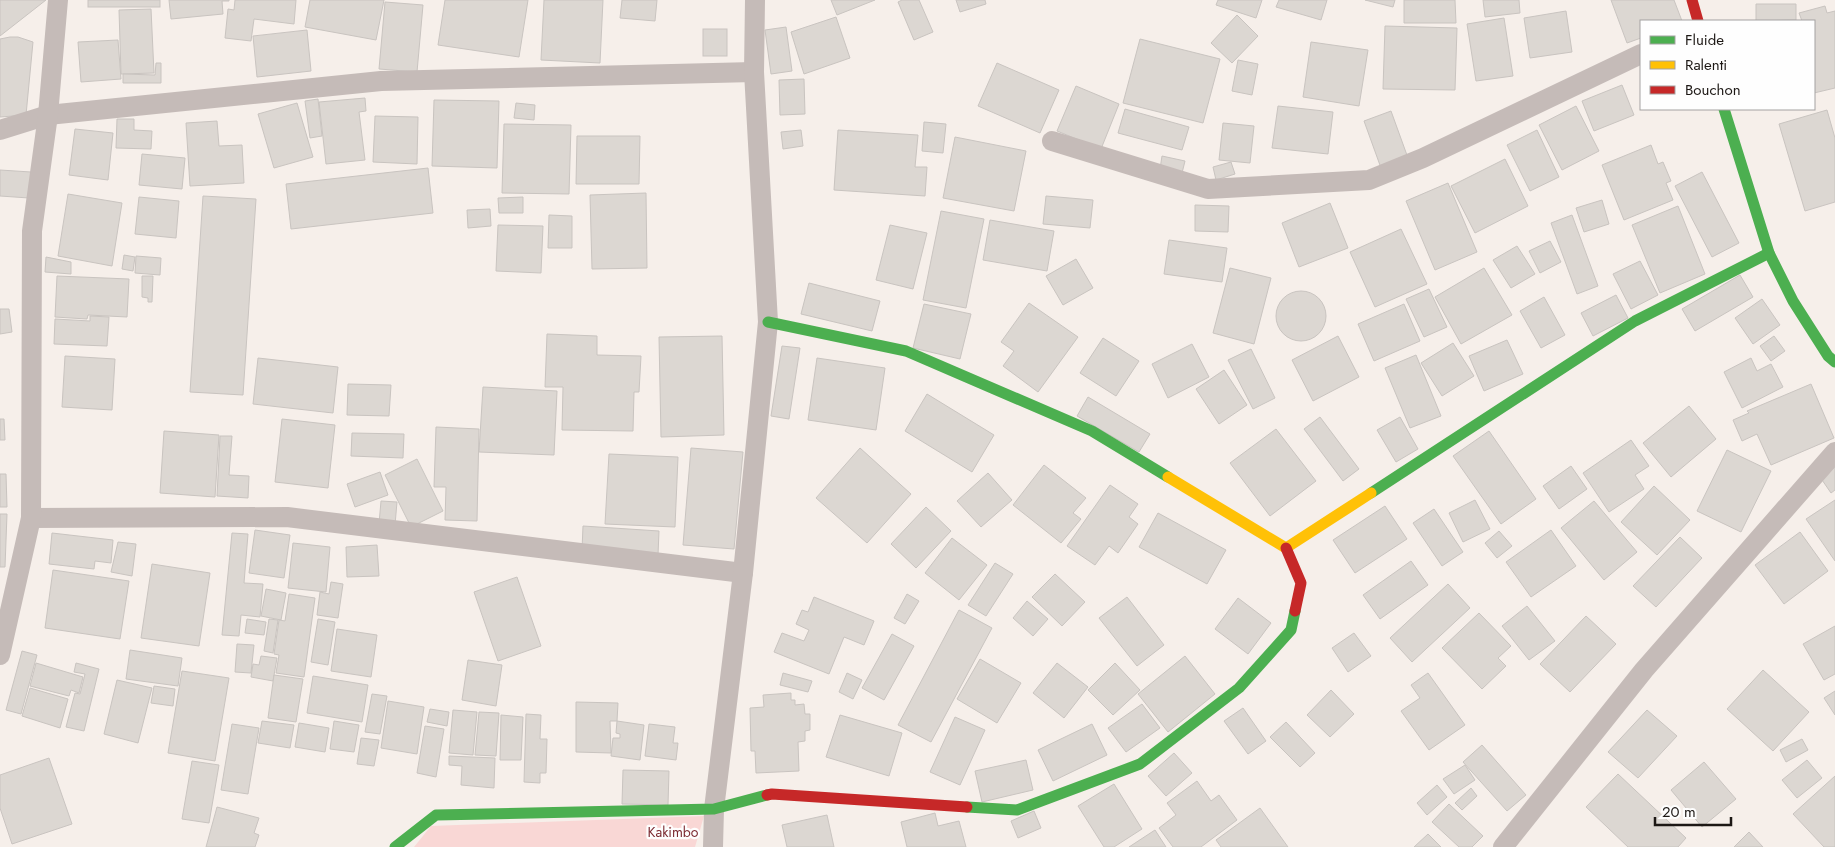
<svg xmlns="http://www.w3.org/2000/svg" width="1835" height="847" font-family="Jost,sans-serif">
<rect width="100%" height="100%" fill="#f6efea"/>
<polygon fill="#f9d7d5" points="704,816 695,847 414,847 431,826"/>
<g fill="#dcd7d2" stroke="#c9c4c0">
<polygon points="0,0 46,0 0,36"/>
<rect x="88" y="0" width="72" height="7"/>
<polygon points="169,0 229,0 229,1 222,1 223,14 171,19"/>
<polygon points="235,0 296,0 294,24 254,19 251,41 225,38 228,9 234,10"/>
<polygon points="310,0 384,0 376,40 305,27"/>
<polygon points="445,0 528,0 519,57 438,45"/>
<polygon points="544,0 603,0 600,63 541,60"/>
<polygon points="622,0 657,0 655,21 620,18"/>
<polygon points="831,0 875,0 837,15"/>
<polygon points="902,0 919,0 933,32 914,40 898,2"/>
<polygon points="956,0 985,0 986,4 960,12"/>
<polygon points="1218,0 1262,0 1256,18 1216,5"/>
<polygon points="1279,0 1327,0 1321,20 1276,7"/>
<polygon points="1365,0 1395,0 1393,7"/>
<polygon points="1404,0 1455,0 1456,23 1404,23"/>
<polygon points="1483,0 1519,0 1520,13 1485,17"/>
<polygon points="1611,0 1674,0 1682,21 1641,21 1641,38 1627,43"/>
<polygon points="385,2 423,5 417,72 379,69"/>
<polygon points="1756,4 1796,4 1796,20 1756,21"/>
<polygon points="1825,6 1827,13 1835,11 1835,88 1814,93 1814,21 1802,21 1799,13"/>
<polygon points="151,9 154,73 121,74 119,10"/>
<polygon points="1566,11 1572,52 1530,58 1524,18"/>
<polygon points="1237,15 1258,36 1232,63 1211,43"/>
<polygon points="836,17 850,58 804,74 791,32"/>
<polygon points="1504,18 1513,76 1476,81 1467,24"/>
<polygon points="1385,26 1457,28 1455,90 1383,89"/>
<polygon points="786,27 792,71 771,74 765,30"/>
<rect x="703" y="29" width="24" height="27"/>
<polygon points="307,30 311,71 257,77 253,36"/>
<polygon points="10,37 18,37 33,42 26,115 0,117 0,39"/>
<polygon points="1140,39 1220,59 1203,123 1123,103"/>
<polygon points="118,40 121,79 81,82 78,42"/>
<polygon points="1311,42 1368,50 1359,106 1303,97"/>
<polygon points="1238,60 1258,64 1252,95 1232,91"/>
<polygon points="156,63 161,63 161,83 123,83 123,74 155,75"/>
<polygon points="997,63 1059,90 1040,133 978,106"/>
<polygon points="804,79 805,114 780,115 779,80"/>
<polygon points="1622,85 1634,115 1594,131 1582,101"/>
<polygon points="1076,86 1119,104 1101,149 1057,131"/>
<polygon points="365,98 366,111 359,112 365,160 326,164 319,102"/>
<polygon points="318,99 322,136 310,138 305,101"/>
<polygon points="434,100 499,101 497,168 432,166"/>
<polygon points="297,103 313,157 274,168 258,114"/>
<polygon points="516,103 535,105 534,120 514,118"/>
<polygon points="1278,106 1333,112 1328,154 1272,148"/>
<polygon points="1576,106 1599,151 1562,170 1539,125"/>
<polygon points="1125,109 1189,127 1182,150 1118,133"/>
<polygon points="1827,110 1835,138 1835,202 1805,211 1779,124"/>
<polygon points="1391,111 1408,158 1381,168 1364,121"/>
<polygon points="375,116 418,117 417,164 373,162"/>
<polygon points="117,119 134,119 134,130 152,131 151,149 116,148"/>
<polygon points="217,121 219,146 242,145 244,183 190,186 186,123"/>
<polygon points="924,122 946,124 943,153 922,151"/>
<polygon points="1223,123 1254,126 1250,163 1219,160"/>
<polygon points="504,124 571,125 569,194 502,193"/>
<polygon points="75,129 113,133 108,180 69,175"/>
<polygon points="801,130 803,146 783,149 781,132"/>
<polygon points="838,130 918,135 915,167 927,167 925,196 834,190"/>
<polygon points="1537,130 1559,177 1530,191 1507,145"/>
<polygon points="577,136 640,136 639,184 576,184"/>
<polygon points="955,137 1026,151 1014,211 943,198"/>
<polygon points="1651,145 1658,164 1663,162 1671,181 1666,183 1673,200 1624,220 1602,165"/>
<polygon points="142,154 185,158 182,189 139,185"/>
<polygon points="1162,156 1185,161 1182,173 1160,169"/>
<polygon points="1505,159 1528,206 1475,233 1451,186"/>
<polygon points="1231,162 1235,174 1216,180 1213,167"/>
<polygon points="428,168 433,213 291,229 286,184"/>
<polygon points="0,170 31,172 29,198 0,196"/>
<polygon points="1702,172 1739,243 1712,257 1675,186"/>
<polygon points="1448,183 1477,252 1435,270 1406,201"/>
<polygon points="646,193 647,268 592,269 590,195"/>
<polygon points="68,194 122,203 112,266 58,256"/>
<polygon points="203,196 256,199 243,395 190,392"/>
<polygon points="1046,196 1093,200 1090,228 1043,224"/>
<polygon points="139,197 179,201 176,238 135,234"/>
<polygon points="523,197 523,213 499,213 498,198"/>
<polygon points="1602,200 1609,224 1584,232 1576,208"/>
<polygon points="1330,203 1348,248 1299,267 1282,223"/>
<polygon points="1195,205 1229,206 1228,232 1195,231"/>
<polygon points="1678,206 1705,274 1660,293 1632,225"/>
<polygon points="490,209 491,226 468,228 467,210"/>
<polygon points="941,211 984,219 966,308 923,300"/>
<polygon points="549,215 572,216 572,248 548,248"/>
<polygon points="1572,215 1598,286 1577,294 1551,223"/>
<polygon points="990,220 1054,231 1047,271 983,260"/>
<polygon points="498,225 543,226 541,273 496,271"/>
<polygon points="890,225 927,233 913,289 876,280"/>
<polygon points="1401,229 1427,284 1375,307 1350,252"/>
<polygon points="1169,240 1227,248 1222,282 1164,274"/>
<polygon points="1550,241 1561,262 1540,273 1529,251"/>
<polygon points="1517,246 1535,274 1511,288 1493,260"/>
<polygon points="124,255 135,257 133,271 122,269"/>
<polygon points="136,256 161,258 160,275 135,273"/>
<polygon points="46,257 71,262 71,274 45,272"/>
<polygon points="1076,259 1093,288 1063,305 1046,276"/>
<polygon points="1640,261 1658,295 1631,309 1613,274"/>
<polygon points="1230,268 1271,278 1254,344 1213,333"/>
<polygon points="1484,268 1512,315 1461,344 1435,297"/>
<polygon points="1740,275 1753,297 1695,331 1682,309"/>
<polygon points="57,276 129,279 127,317 88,315 87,319 55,317"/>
<polygon points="142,276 153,276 152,302 148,302 148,298 142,297"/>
<polygon points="809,283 880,301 872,331 801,314"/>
<polygon points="1429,289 1447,327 1424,337 1406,299"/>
<circle cx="1301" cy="316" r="25"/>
<polygon points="1616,295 1628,318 1593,336 1581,313"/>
<polygon points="1544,297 1565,335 1541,348 1520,311"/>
<polygon points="1762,299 1780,325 1753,344 1735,318"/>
<polygon points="1029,303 1078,337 1038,392 1003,366 1014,351 1001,342"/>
<polygon points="924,304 971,314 960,359 913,348"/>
<polygon points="1404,304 1420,341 1374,361 1358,324"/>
<polygon points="0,309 9,309 12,332 0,334"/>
<polygon points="90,316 109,317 107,346 54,344 55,319 90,321"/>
<polygon points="547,334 597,336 597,355 641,356 639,392 634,392 633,431 562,430 563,387 545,387"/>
<polygon points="722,336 724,435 661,437 659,337"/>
<polygon points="1338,336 1359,377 1313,401 1292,360"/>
<polygon points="1774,336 1785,351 1771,361 1760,346"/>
<polygon points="1103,338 1139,361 1116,396 1080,373"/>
<polygon points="1507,340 1523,374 1484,391 1469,356"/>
<polygon points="1453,343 1474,376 1442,396 1421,363"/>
<polygon points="1192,344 1209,377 1168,398 1152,364"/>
<polygon points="782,346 800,348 789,419 771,416"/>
<polygon points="1251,349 1275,398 1253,409 1228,360"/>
<polygon points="1416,355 1441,416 1410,428 1385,368"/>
<polygon points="65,356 115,359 112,410 62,407"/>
<polygon points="258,358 338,367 333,413 253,404"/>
<polygon points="817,358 885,368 876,430 808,420"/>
<polygon points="1751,358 1757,371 1771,364 1783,387 1742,408 1724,372"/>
<polygon points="1224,370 1247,405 1219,424 1196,389"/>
<polygon points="348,384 391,385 389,416 347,415"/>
<polygon points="1811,384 1834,438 1771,465 1757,434 1742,441 1733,420 1749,413 1747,411"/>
<polygon points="483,387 557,391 554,455 479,452"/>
<polygon points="927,394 994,435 972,472 905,431"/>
<polygon points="1088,397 1150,434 1139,452 1077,416"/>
<polygon points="1689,406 1716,439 1671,477 1643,443"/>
<polygon points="1320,417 1359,469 1343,481 1304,429"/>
<polygon points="1400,417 1418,449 1396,462 1377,430"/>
<polygon points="0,419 4,419 5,440 0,440"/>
<polygon points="282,419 335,425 328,488 275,482"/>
<polygon points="436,427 479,429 477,521 445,520 446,487 434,487"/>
<polygon points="1276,429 1316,481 1270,516 1230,463"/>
<polygon points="164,431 219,435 215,497 160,493"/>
<polygon points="1489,431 1536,499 1501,524 1453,456"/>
<polygon points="352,433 404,434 403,458 351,456"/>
<polygon points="220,436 232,436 229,475 249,476 248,498 217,496"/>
<polygon points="1631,440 1649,466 1635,475 1644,489 1609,512 1583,473"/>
<polygon points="691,448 743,452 734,549 683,545"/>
<polygon points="860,448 911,494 867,543 816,498"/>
<polygon points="1727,450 1771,471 1741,532 1697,511"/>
<polygon points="609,454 678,457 675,527 605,524"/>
<polygon points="417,459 443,511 411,527 385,475"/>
<polygon points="1044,465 1086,498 1073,513 1081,519 1061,543 1013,505"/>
<polygon points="1571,466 1587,489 1559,509 1543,486"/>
<polygon points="1835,467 1835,490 1831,493 1820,477"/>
<polygon points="380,472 388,495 355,507 347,484"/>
<polygon points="988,473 1012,500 981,527 957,501"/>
<polygon points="0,474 6,474 7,507 0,507"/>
<polygon points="1110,485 1138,504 1129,517 1138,524 1118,553 1109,546 1095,565 1067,546"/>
<polygon points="1654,486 1690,520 1657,555 1621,522"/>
<polygon points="1475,500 1490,529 1463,542 1449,513"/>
<polygon points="1835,500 1835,561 1806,519"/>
<polygon points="381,501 397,502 395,525 379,524"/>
<polygon points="1594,501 1637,552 1604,580 1561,528"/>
<polygon points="1385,506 1407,539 1355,573 1333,540"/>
<polygon points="926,507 951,531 916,568 891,544"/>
<polygon points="1434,509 1463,552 1442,566 1413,523"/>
<polygon points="1158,513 1226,550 1207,584 1139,547"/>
<polygon points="0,514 7,514 5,567 0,567"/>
<polygon points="583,526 659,531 658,555 582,550"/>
<polygon points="255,530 290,535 284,578 249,573"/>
<polygon points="1551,530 1576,566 1531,597 1506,562"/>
<polygon points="1499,531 1512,546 1497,558 1485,543"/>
<polygon points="1800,532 1828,571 1784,604 1755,565"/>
<polygon points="52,533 113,540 111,563 95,561 94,569 49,564"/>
<polygon points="232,533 248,534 244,583 263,584 260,617 241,615 239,636 222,635"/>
<polygon points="1680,537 1702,558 1656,607 1633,586"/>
<polygon points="952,538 987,565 959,600 925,573"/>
<polygon points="118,542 136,544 132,576 111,572"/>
<polygon points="293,543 330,547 326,592 288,588"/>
<polygon points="377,545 379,576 347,577 346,547"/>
<polygon points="1411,561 1428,585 1380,619 1363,595"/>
<polygon points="995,563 1013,574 986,616 968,605"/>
<polygon points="152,564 210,573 199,646 141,638"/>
<polygon points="53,570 129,581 120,639 45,628"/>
<polygon points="1055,574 1085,602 1062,626 1032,597"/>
<polygon points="517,577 541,646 498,661 474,592"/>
<polygon points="331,582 343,584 338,618 317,615 320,592 329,594"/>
<polygon points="1448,584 1470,608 1412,662 1390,638"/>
<polygon points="266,589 286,593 281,620 261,616"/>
<polygon points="289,594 315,598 304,677 276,673 279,655 274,654 279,620 285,621"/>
<polygon points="907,594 919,601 905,624 894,618"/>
<polygon points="814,597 874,621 864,645 844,637 829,674 774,652 782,633 804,641 809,630 796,624 802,610 808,612"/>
<polygon points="1127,597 1164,645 1137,666 1099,618"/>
<polygon points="1238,598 1271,623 1248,654 1215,629"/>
<polygon points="1027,601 1048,619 1033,636 1013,618"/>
<polygon points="1527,606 1555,641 1529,660 1502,626"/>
<polygon points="959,610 992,628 931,742 898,725"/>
<polygon points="1479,613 1511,646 1498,658 1506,666 1482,689 1442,648"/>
<polygon points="1586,616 1616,644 1570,692 1540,664"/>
<polygon points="247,619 266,622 264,635 245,633"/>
<polygon points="269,619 278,620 273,653 264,651"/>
<polygon points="318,619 335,622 328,665 311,662"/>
<polygon points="1835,626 1835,674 1824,680 1803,644"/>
<polygon points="337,629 377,635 371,677 331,671"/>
<polygon points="1354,633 1371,656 1348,672 1332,648"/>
<polygon points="892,634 914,646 884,700 862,688"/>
<polygon points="237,644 254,645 251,673 235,672"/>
<polygon points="130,650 182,658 178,686 126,679"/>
<polygon points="22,651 37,655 21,714 6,710"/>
<polygon points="261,656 277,658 273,681 251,677 253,664 259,665"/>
<polygon points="1185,656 1215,694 1168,732 1138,694"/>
<polygon points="980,659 1021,683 997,723 957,699"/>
<polygon points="468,660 502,665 496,706 462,700"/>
<polygon points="36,663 83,677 79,693 71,690 69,696 30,686"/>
<polygon points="76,663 99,669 84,731 66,727 75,693 80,694 85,674 74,672"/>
<polygon points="1057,663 1088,687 1064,718 1033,693"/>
<polygon points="1115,663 1140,690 1113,715 1088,690"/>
<polygon points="1763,670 1809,712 1773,751 1727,709"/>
<polygon points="182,671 229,678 215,761 168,753"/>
<polygon points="783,673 812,681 808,692 780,685"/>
<polygon points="847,673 862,680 853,699 839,692"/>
<polygon points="1428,673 1465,725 1429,750 1401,711 1420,698 1411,685"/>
<polygon points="274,675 303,679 296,722 268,718"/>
<polygon points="313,676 368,685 362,722 307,713"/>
<polygon points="117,680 152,688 138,743 104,734"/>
<polygon points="154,686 175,689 173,706 151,703"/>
<polygon points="30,688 68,699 60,728 22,716"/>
<polygon points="1331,690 1354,714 1330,737 1307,715"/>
<polygon points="1835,691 1835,715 1824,698"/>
<polygon points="791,693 791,700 795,700 795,705 804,704 805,714 810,714 810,730 805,731 805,741 798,742 799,771 756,773 755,751 751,751 750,708 764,707 763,695"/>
<polygon points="372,694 387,696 380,734 365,732"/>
<polygon points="388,701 424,707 417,754 381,748"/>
<polygon points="576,702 618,703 617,721 610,721 611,753 576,752"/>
<polygon points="1142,704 1160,728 1126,752 1108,728"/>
<polygon points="1243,708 1266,741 1248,754 1224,721"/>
<polygon points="430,709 449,712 447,726 427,722"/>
<polygon points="453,710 477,712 473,755 449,753"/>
<polygon points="1647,710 1677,736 1638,778 1608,752"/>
<polygon points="479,712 499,713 496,756 475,755"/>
<polygon points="526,714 541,715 540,739 547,739 546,773 540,773 540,783 524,782"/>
<polygon points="501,715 523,717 521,760 500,760"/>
<polygon points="840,715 902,733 889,776 826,757"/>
<polygon points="955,717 985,730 960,785 930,772"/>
<polygon points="262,721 294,725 290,748 258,743"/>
<polygon points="334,721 359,725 354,752 330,749"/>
<polygon points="617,721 644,725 640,760 611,756 613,738 620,738 620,734 616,733"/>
<polygon points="1286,722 1315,753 1300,767 1270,737"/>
<polygon points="299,723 329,728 325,752 295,747"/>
<polygon points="232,724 259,728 248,794 221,790"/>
<polygon points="649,724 675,727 673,743 678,743 676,760 645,756"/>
<polygon points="1092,724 1107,755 1053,781 1038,750"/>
<polygon points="425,726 444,729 436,777 417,773"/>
<polygon points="361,738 379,740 374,766 357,764"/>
<polygon points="1802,739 1808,750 1786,762 1780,750"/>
<polygon points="1482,745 1526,795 1507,811 1463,762"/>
<polygon points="1174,753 1192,773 1166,796 1148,776"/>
<polygon points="449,756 495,758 494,788 461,785 462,766 449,765"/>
<polygon points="49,758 72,824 12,844 0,808 0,775"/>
<polygon points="1026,760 1033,790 982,802 975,771"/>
<polygon points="1807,760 1822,778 1797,798 1782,780"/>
<polygon points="192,761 219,765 209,823 182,819"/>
<polygon points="1704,762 1736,799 1702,827 1671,790"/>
<polygon points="1465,765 1475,780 1454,794 1443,779"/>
<polygon points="623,770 669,771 668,805 622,804"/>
<polygon points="1618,774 1686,838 1678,847 1628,847 1586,807"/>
<polygon points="1835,776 1835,847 1824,847 1793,814"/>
<polygon points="1197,781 1211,801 1219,795 1237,820 1201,847 1173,847 1159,828 1176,815 1167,803"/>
<polygon points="1114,784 1142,829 1114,847 1104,847 1078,806"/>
<polygon points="1437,785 1447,797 1427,815 1417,803"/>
<polygon points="1471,788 1477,796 1462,810 1455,803"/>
<polygon points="1449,804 1483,836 1472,847 1459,847 1432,822"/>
<polygon points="217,807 259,818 254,833 259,835 255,847 206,847"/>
<polygon points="1260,808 1288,847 1221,847 1216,840"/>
<polygon points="1034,811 1041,828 1018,838 1011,821"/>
<polygon points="935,813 938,826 959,821 966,847 907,847 901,822"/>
<polygon points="827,815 834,847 787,847 782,825"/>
<polygon points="1155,830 1166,847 1129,847"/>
<polygon points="1749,832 1763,847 1734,847"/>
<polygon points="1428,834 1441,847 1414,847"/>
</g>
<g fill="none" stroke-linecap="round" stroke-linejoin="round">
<g stroke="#c5bbb8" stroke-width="20">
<polyline points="0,130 48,115 381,81 754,72"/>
<polyline points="1052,141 1208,189 1369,180 1423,158 1641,54"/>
<polyline points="31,518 287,517 743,573"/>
<polyline points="0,655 31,518 32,231 48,115 58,0"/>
<polyline points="713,847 714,809 743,573 768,322 754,72 755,0"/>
<polyline points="1503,847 1644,670 1835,452"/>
</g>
<g stroke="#4caf50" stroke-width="11">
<polyline points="1724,109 1769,253 1793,301 1828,356 1835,362"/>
<polyline points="768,322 906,351 1092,431 1168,477"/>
<polyline points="1371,493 1635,321 1769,253"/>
<polyline points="967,807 1017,810 1140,764 1239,688 1291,630 1295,611"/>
<polyline points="395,847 436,815 714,809 767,795"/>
</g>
<polyline stroke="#ffc107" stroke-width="11" points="1168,477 1286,548 1371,493"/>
<g stroke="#c62828" stroke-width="11">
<polyline points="1692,0 1698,21"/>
<polyline points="1286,548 1301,583 1295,611"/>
<polyline points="767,795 772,794 967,807"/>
</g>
</g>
<g text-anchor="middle" stroke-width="4.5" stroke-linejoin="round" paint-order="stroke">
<g font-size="14" fill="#7c2b32" stroke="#fefefe">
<text x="673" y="837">Kakimbo</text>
</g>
</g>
<rect x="1640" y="20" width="175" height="90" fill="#fefefe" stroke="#a4a2a1"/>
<rect x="1650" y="36" width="25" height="8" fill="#4caf50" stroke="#a4a2a1"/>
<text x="1685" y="45" font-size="15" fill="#1d1815">Fluide</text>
<rect x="1650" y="61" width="25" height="8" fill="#ffc107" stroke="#a4a2a1"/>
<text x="1685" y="70" font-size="15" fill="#1d1815">Ralenti</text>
<rect x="1650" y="86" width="25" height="8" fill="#c62828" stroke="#a4a2a1"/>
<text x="1685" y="95" font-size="15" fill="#1d1815">Bouchon</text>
<path d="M1655 817v8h76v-8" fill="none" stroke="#1d1815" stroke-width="2.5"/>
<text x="1662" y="817" font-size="15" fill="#1d1815" stroke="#fefefe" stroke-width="4" paint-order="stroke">20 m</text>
</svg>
